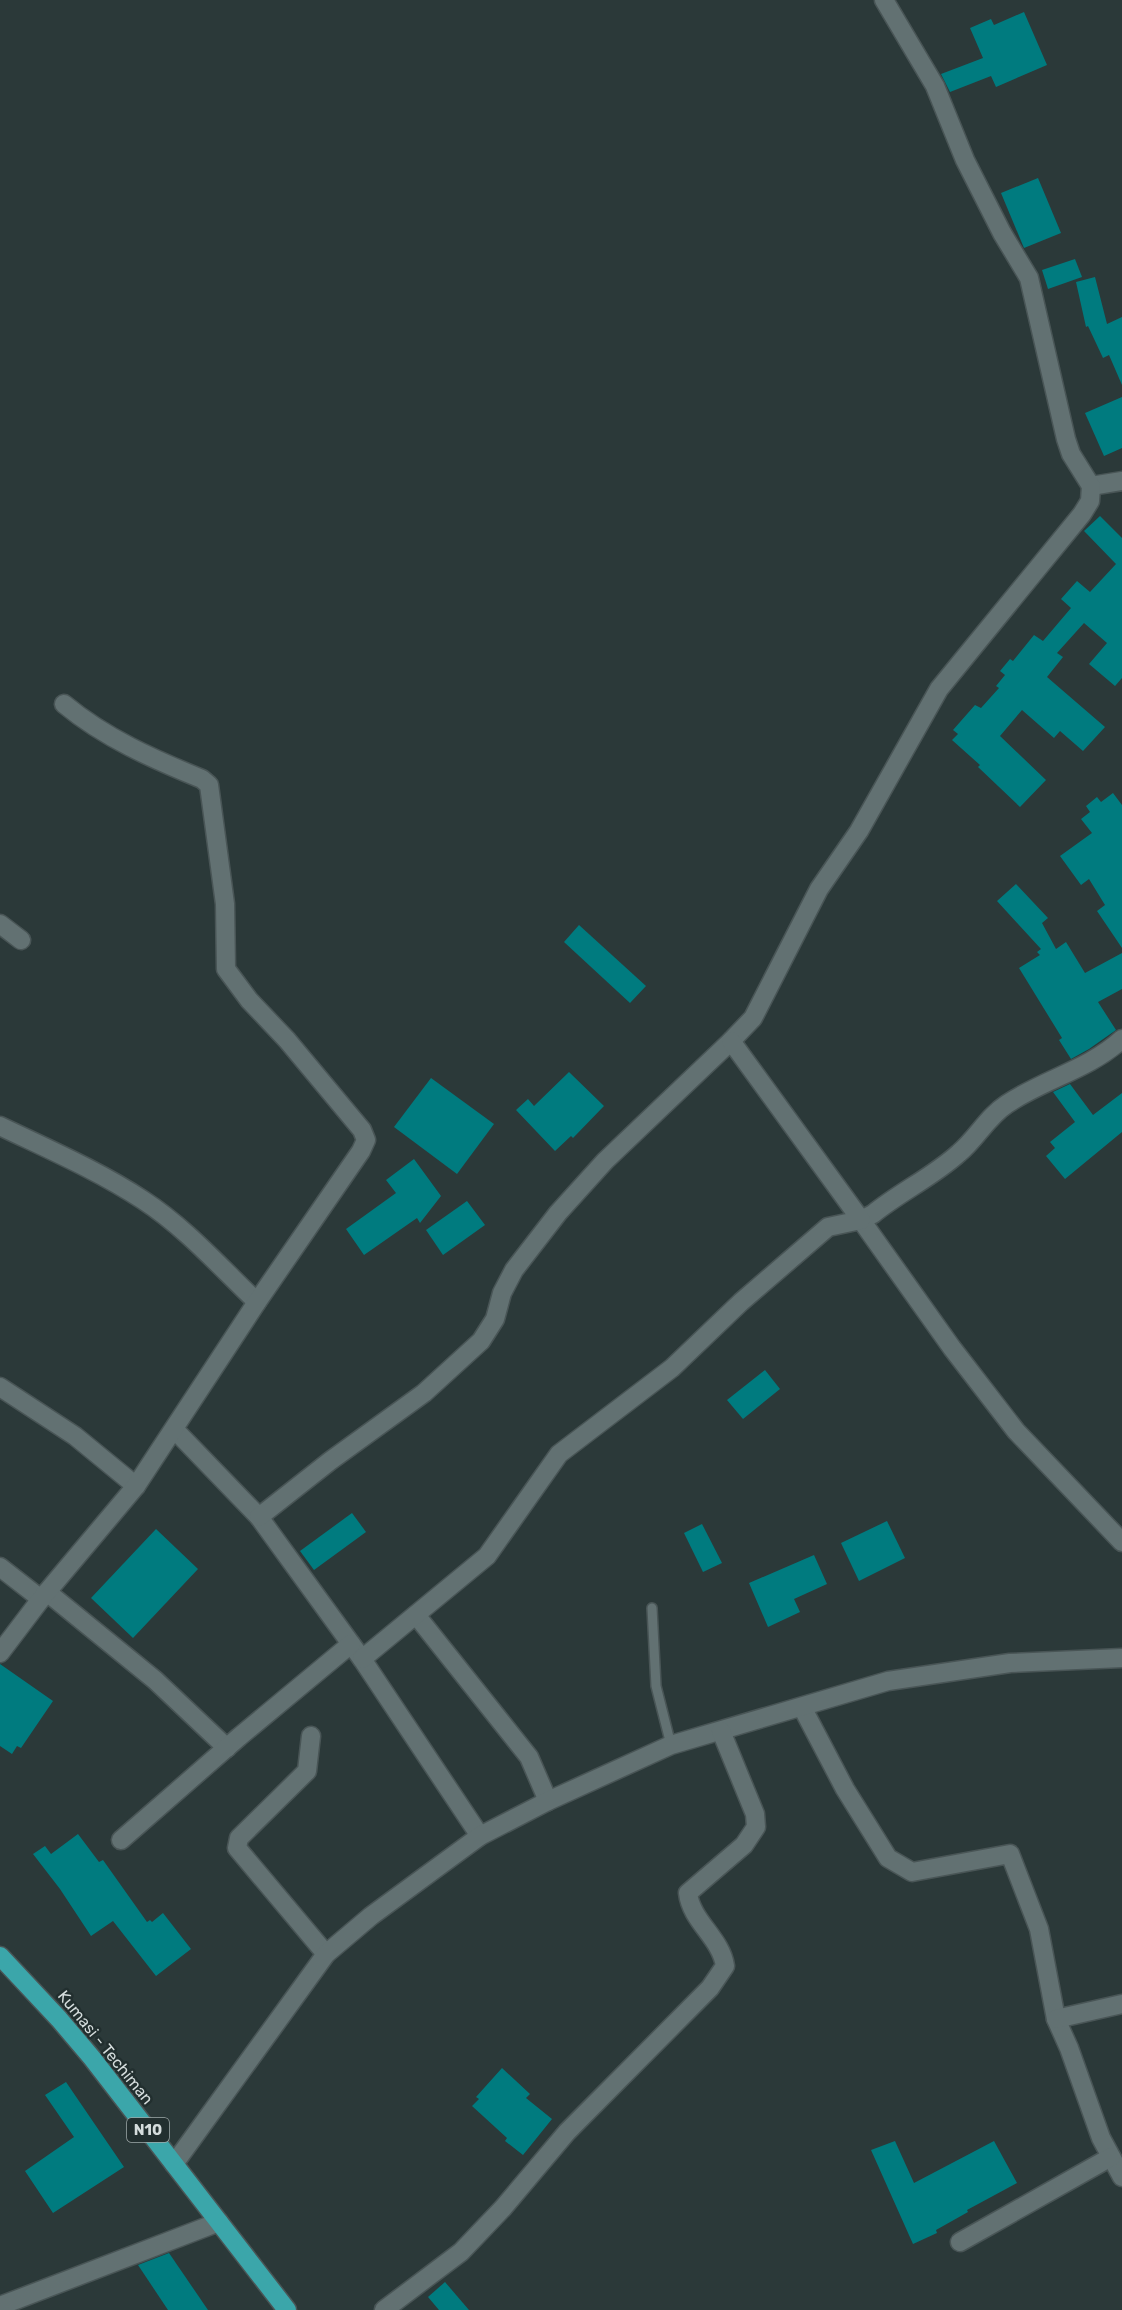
<svg xmlns="http://www.w3.org/2000/svg" width="1122" height="2310" font-family="Rubik,sans-serif">
<rect width="100%" height="100%" fill="#2b3939"/>
<g fill="#007b7f">
<polygon points="1024,12 1047,65 996,87 991,76 950,92 941,74 983,58 970,28 991,19 994,25"/>
<polygon points="1038,178 1061,233 1024,248 1001,193"/>
<polygon points="1075,259 1082,277 1048,289 1042,270"/>
<polygon points="1095,277 1107,324 1122,317 1122,385 1109,355 1103,358 1088,326 1086,327 1076,282"/>
<polygon points="1122,397 1122,448 1104,456 1085,413"/>
<polygon points="1100,516 1122,538 1122,678 1115,686 1089,664 1107,643 1084,623 1057,653 1063,657 1047,677 1105,727 1083,751 1060,731 1054,738 1022,710 1000,736 1046,780 1020,807 978,767 980,765 952,740 958,734 953,730 975,705 981,708 999,688 996,686 1005,675 1000,671 1010,659 1013,661 1034,635 1043,641 1071,608 1061,599 1077,581 1090,592 1116,564 1084,531"/>
<polygon points="1113,793 1122,805 1122,948 1097,911 1105,905 1089,879 1081,885 1060,856 1092,833 1081,819 1090,812 1086,806 1097,797 1101,802"/>
<polygon points="1016,884 1048,918 1042,923 1056,949 1066,942 1085,973 1122,953 1122,989 1098,1002 1116,1030 1089,1049 1071,1059 1059,1040 1062,1038 1019,968 1040,955 1037,952 1041,949 997,901"/>
<polygon points="579,925 646,986 630,1003 564,942"/>
<polygon points="569,1072 604,1106 573,1138 571,1136 555,1151 516,1110 528,1099 534,1106"/>
<polygon points="431,1078 494,1124 457,1174 394,1127"/>
<polygon points="1070,1084 1093,1115 1122,1093 1122,1132 1065,1179 1046,1156 1055,1148 1050,1142 1075,1122 1053,1092"/>
<polygon points="414,1159 441,1196 420,1223 417,1218 364,1255 346,1229 396,1193 386,1180"/>
<polygon points="467,1201 485,1225 443,1255 426,1230"/>
<polygon points="765,1370 780,1389 743,1419 727,1400"/>
<polygon points="352,1513 366,1532 314,1570 300,1551"/>
<polygon points="887,1521 905,1558 859,1581 841,1543"/>
<polygon points="702,1524 722,1563 703,1572 684,1533"/>
<polygon points="156,1529 198,1569 133,1638 91,1598"/>
<polygon points="814,1555 827,1584 794,1599 800,1612 768,1627 749,1583"/>
<polygon points="0,1664 53,1701 21,1748 17,1746 12,1754 0,1746"/>
<polygon points="78,1834 99,1862 103,1860 147,1922 150,1920 152,1922 163,1913 191,1949 156,1976 113,1921 91,1936 60,1889 33,1854 45,1846 51,1854"/>
<polygon points="502,2068 530,2094 526,2098 552,2119 523,2155 505,2141 507,2138 472,2106 479,2099 476,2097"/>
<polygon points="66,2082 124,2167 53,2213 25,2171 74,2137 45,2095"/>
<polygon points="895,2141 914,2183 994,2141 1017,2183 967,2210 968,2212 936,2230 937,2233 913,2244 871,2150"/>
<polygon points="169,2253 208,2310 168,2310 138,2265"/>
<polygon points="445,2282 469,2310 439,2310 428,2297"/>
</g>
<g fill="none" stroke-linecap="round" stroke-linejoin="round">
<defs>
<polyline id="lane" points="652,1608 656,1686 671,1745"/>
<g id="street">
<polyline points="1091,486 1122,481"/>
<polyline points="0,924 21,940"/>
<path d="M1122,1039C1088,1070 1044,1079 1007,1104C987,1117 977,1138 959,1153C934,1176 900,1192 873,1214L861,1220L952,1348L1016,1431L1122,1542"/>
<path d="M0,1126C48,1149 99,1171 143,1200C186,1228 220,1267 257,1302"/>
<polyline points="0,1387 75,1436 136,1486"/>
<polyline points="174,1429 259,1517 362,1659 480,1836"/>
<polyline points="259,1517 330,1461 424,1393 481,1341 495,1319 502,1293 514,1270 558,1213 605,1161 731,1041 753,1018 819,889 859,831 939,689 1082,514 1090,501 1091,486 1071,454 1066,439 1029,278 1002,233 965,160 935,86 884,0"/>
<polyline points="0,1567 41,1599"/>
<polyline points="47,1592 155,1680 227,1748"/>
<polyline points="416,1615 529,1757 548,1801"/>
<path d="M0,1653L41,1599L136,1486L257,1302L361,1151L366,1140L362,1130L287,1040L249,1000L226,969L225,904L209,785L202,779C153,759 105,738 64,704"/>
<polyline points="362,1659 487,1556 559,1454 672,1368 741,1302 828,1227 861,1220 731,1041"/>
<polyline points="802,1707 845,1789 888,1858 912,1872 1010,1854 1039,1929 1056,2019 1069,2048 1101,2138 1122,2177"/>
<polyline points="311,1736 307,1771 239,1838 237,1848 326,1954"/>
<polyline points="121,1840 239,1737 351,1644"/>
<polyline points="1056,2019 1122,2004"/>
<polyline points="174,2164 326,1954 371,1916 480,1836 548,1801 671,1745 888,1681 1010,1663 1122,1658"/>
<polyline points="960,2242 1111,2157"/>
<polyline points="0,2306 219,2222"/>
<path d="M384,2310L461,2252L503,2208L567,2132L710,1988L725,1966C721,1938 691,1921 688,1893L744,1845L756,1827L755,1814L721,1731"/>
</g>
<polyline id="highway" points="0,1956 59,2019 92,2058 287,2310"/>
</defs>
<use href="#lane" stroke="#495556" stroke-width="12"/>
<use href="#street" stroke="#495556" stroke-width="21"/>
<use href="#highway" stroke="#495556" stroke-width="21"/>
<use href="#lane" stroke="#627172" stroke-width="9"/>
<use href="#street" stroke="#627172" stroke-width="18"/>
<use href="#highway" stroke="#3ba6aa" stroke-width="18"/>
</g>
<g text-anchor="middle" stroke-width="5" stroke-linejoin="round" paint-order="stroke">
<rect fill="#222f2f" stroke="#9fa9a9" stroke-width="1.5" x="127" y="2118" width="42" height="24" rx="4.5"/>
<g font-size="15" font-weight="bold" fill="#d5dddd">
<text x="148" y="2135">N10</text>
</g>
<g font-size="16" fill="#d5dddd" stroke="#222f2f">
<text transform="translate(106 2047) rotate(51)" y="6">Kumasi - Techiman</text>
</g>
</g>
</svg>
